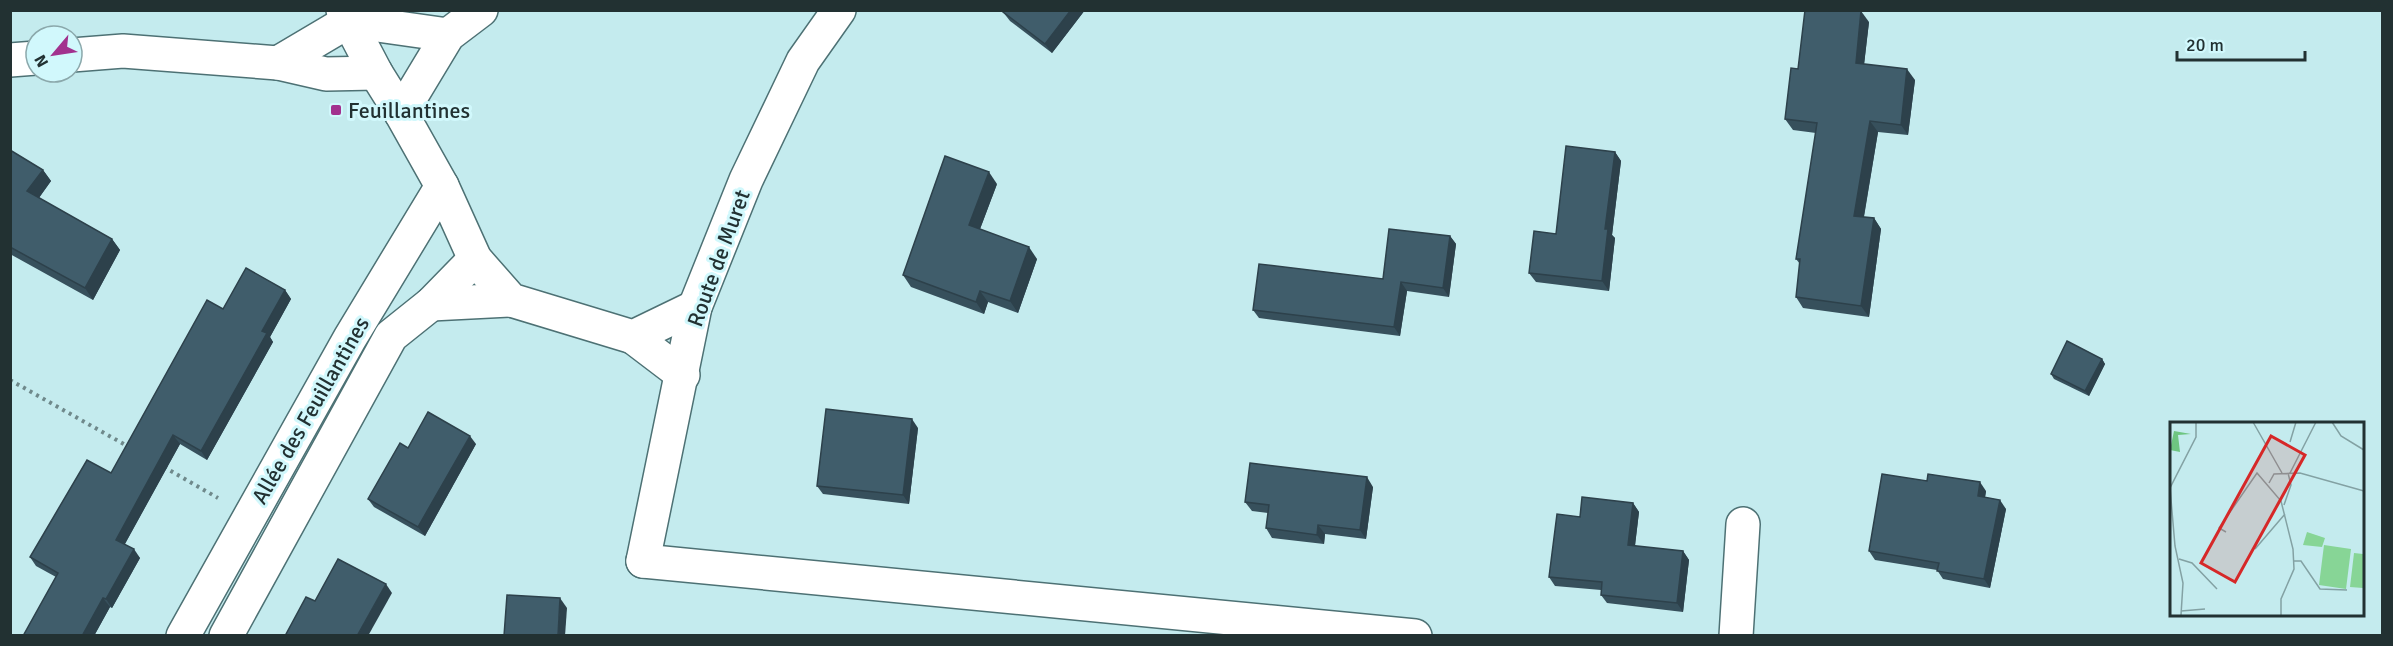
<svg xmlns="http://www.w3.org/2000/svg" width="2393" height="646" font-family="Signika,sans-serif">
<rect width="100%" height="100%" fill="#c4ebee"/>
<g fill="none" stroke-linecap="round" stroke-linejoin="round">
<defs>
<g id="minor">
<polyline points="72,55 123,51 278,63 326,74 376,73"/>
<polyline points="10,60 36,58"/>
<polyline points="278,63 349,21"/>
<polyline points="431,304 511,300"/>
<polyline points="643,561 1415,636"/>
<polyline points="183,636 350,338 442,186"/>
<polyline points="226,636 391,336 431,304 475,259"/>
<polyline points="1736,636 1743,524"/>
</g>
<g id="tertiary">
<polyline points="343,10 376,73 401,113 442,186 475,259 511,300 633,337 695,307"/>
<polyline points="349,21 448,35"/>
<polyline points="401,113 448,35 481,10"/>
<polyline points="633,337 683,375"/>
<polyline points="643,561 695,307 746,180 803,61 839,10"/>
</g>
</defs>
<use href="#minor" stroke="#4d7174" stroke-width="36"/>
<use href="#tertiary" stroke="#4d7174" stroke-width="36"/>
<g stroke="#6f898b" stroke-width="4" stroke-dasharray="3 4.5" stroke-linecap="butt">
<polyline points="10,380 129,447"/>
<polyline points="164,467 218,498"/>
</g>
<use href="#minor" stroke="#fff" stroke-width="33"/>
<use href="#tertiary" stroke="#fff" stroke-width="33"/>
</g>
<g fill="#37505c">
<polygon points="1004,10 1085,10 1052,53 1010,21 1003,12"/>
<polygon points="1869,22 1864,64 1915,80 1908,135 1878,132 1864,217 1874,218 1881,229 1869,317 1803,308 1796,297 1800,264 1796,259 1816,133 1793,130 1785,119 1798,69"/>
<polygon points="10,150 43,170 51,181 39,198 112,239 120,250 93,300 10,254"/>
<polygon points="1615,152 1621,161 1612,235 1615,238 1609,291 1536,282 1529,273"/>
<polygon points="997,184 980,229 1037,259 1018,313 988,302 984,314 911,287 903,275"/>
<polygon points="1450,236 1456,244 1449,297 1407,291 1400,336 1259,318 1253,310 1383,279"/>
<polygon points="285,290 291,299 270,337 273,342 207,460 180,444 125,544 140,558 112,608 110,607 94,636 23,636 56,577 36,566 30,557 111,473 223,309"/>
<polygon points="2102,359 2105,364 2089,396 2054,379 2051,374"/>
<polygon points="918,428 909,504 823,494 817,486"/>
<polygon points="476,444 425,536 374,507 368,499 408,448"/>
<polygon points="1373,487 1366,539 1325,534 1324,544 1272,538 1266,528 1268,513 1252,511 1245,502"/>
<polygon points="1986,491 1985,497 2006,509 1990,588 1943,579 1937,570 1875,560 1869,551"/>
<polygon points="1633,503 1639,512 1635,546 1683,551 1689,560 1683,612 1607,603 1601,595 1601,590 1555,586 1549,577"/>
</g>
<g fill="#2d414b">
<polygon points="1071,10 1085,10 1052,53 1045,44"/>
<polygon points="1861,11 1869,22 1863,74 1856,63"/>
<polygon points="1907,69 1915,80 1908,135 1901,125"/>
<polygon points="1870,121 1878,132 1862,227 1854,216"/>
<polygon points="1615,152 1621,161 1612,235 1615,238 1609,291 1602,281 1605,229"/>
<polygon points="43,170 51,181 35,203 27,191"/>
<polygon points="989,172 997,184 977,237 969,225"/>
<polygon points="1874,218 1881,229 1869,317 1861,306"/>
<polygon points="1450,236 1456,244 1449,297 1443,288"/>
<polygon points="112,239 120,250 93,300 85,288"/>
<polygon points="1029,247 1037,259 1018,313 1010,301"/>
<polygon points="1401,282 1407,291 1400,336 1394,327"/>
<polygon points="285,290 291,299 270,337 273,342 207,460 201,451 262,331"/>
<polygon points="980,291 988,302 984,314 976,302"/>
<polygon points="2102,359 2105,364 2089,396 2085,391"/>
<polygon points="912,419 918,428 909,504 903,495"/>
<polygon points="173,435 180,444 122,549 116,540"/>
<polygon points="470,436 476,444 425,536 418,527"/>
<polygon points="1367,477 1373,487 1366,539 1360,530"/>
<polygon points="1980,482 1986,491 1984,504 1978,496"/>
<polygon points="2000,500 2006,509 1990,588 1984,579"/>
<polygon points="1633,503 1639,512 1634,553 1628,545"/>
<polygon points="1318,525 1325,534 1324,544 1317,535"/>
<polygon points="134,549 140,558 112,608 106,599"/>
<polygon points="1683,551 1689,560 1683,612 1677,603"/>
<polygon points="386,584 392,593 368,636 357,636"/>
<polygon points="103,598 110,607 94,636 82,636"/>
<polygon points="560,598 567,608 565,636 558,636"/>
</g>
<g fill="#405d6b" stroke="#2d414b" stroke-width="1.5">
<polygon points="1004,10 1071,10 1045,44 1003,12"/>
<polygon points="1805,10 1852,10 1861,11 1856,63 1907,69 1901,125 1870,121 1854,216 1874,218 1861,306 1796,297 1800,259 1796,259 1817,123 1785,119 1791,68 1798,69"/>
<polygon points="1566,146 1615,152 1605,229 1608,229 1602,281 1529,273 1534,231 1556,234"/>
<polygon points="10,150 43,170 27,191 112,239 85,288 10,247"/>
<polygon points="945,156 989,172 969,225 1029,247 1010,301 980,291 976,302 903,275"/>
<polygon points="1389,229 1450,236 1443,288 1401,282 1394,327 1253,310 1259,264 1383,279"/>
<polygon points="246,268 285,290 262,331 267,333 201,451 173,435 116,540 134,549 106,599 103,598 82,636 23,636 58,573 30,557 87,460 111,473 207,300 223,309"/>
<polygon points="2067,341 2102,359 2085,391 2051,374"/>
<polygon points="826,409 912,419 903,495 817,486"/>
<polygon points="428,412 470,436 418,527 368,499 400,443 408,448"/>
<polygon points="1250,463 1367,477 1360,530 1318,525 1317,535 1266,528 1269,505 1245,502"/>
<polygon points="1882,474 1927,481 1928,474 1980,482 1978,496 2000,500 1984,579 1937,571 1939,563 1869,551"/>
<polygon points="1582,497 1633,503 1628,545 1683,551 1677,603 1601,595 1602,582 1549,577 1557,514 1580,517"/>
<polygon points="338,559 386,584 357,636 285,636 306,597 315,601"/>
<polygon points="507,595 560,598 558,636 504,636"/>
</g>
<rect fill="#a2318e" stroke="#d1f8fc" stroke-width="2" x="330" y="104" width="12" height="12" rx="3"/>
<g text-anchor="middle" stroke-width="6" stroke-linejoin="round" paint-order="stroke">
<g font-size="22" fill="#223132" stroke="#d1f8fc" text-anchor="start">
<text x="348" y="118">Feuillantines</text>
</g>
<g font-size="22" fill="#223132" stroke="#d1f8fc">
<text transform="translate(718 258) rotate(-70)" y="8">Route de Muret</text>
<text transform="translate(310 410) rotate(-60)" y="8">Allée des Feuillantines</text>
</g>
</g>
<g transform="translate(2170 422)">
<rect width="194" height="194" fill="#c4ebee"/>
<path d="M4,9L21,12L8,13L10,30L0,28Z" fill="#6ec581"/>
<path d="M137,110L155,116L152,125L133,123ZM154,123L181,127L176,167L149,163ZM184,131L193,132V166L180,165Z" fill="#87d596"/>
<path fill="none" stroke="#83a1a3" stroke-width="1.5" d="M83,0L112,51M162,0L171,14L194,28M120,20L126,0M120,51L146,0M99,61L104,52L130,51L194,69M114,83L121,63L118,51M56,110L49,106L87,51L111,79L123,127L124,147L111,177V193M85,127L115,92M9,137L22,141L47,167M124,139H131L150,167L177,168M11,189L35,187M11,193L13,161L5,124L0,66L26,15V0"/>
<path fill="#d62828" fill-opacity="0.15" stroke="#d62828" stroke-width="3" d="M101,14L135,33L65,160L31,141Z"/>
<rect width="194" height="194" fill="none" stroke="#223132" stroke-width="3"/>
</g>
<rect width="2393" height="646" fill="none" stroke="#223132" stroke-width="24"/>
<g transform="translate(54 54) rotate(241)"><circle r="28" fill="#d1f8fc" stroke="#8ba8ab" stroke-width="1.5"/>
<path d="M0-4.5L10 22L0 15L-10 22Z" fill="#a2318e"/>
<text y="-9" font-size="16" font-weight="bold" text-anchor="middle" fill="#223132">N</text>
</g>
<path d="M2177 51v9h128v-9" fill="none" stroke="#223132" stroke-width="3"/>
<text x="2186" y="51" font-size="18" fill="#223132" stroke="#d1f8fc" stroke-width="4.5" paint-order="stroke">20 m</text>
</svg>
